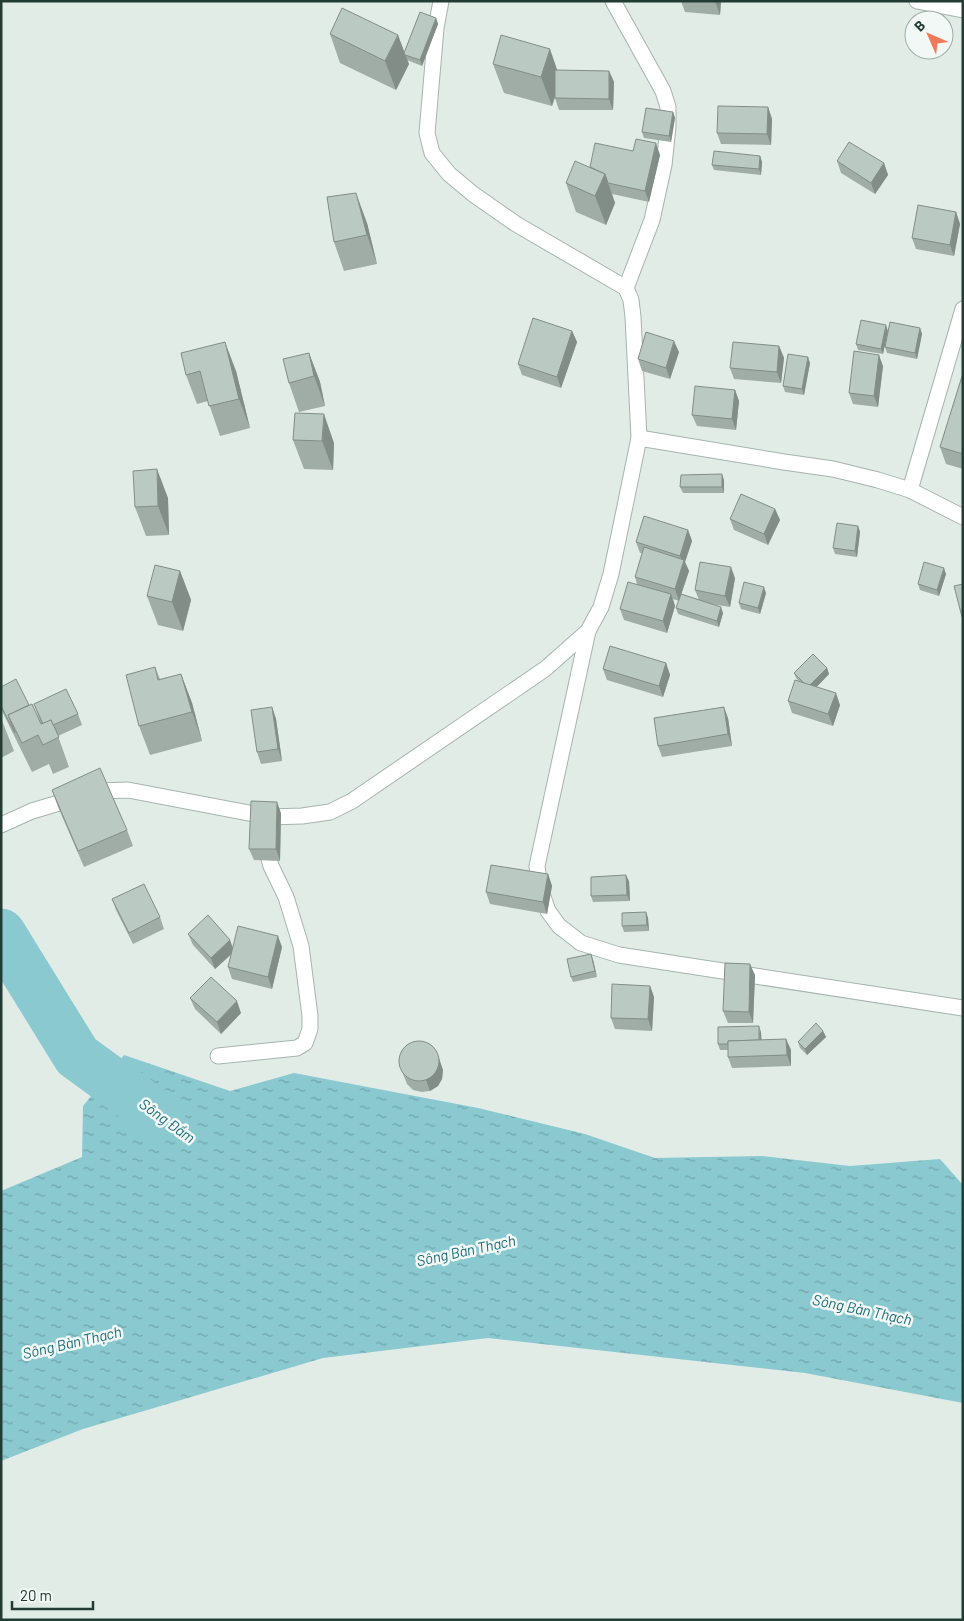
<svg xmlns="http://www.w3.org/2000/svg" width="964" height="1621" font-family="Barlow,sans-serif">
<defs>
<pattern id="water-ripples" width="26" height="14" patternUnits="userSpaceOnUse" patternTransform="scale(1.25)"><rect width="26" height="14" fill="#8ac9d0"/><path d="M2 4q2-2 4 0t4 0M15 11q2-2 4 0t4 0" fill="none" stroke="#70a4aa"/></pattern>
</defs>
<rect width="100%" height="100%" fill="#e1ece7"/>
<polygon fill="url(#water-ripples)" points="124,1055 230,1091 294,1073 478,1108 585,1134 655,1158 761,1156 850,1166 940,1159 963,1185 963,1403 805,1373 488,1338 323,1358 83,1429 1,1461 1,1191 82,1157 83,1106"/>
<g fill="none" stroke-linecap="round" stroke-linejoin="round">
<polyline stroke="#8ac9d0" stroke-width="49" points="1,933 77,1056 161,1117"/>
<defs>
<g id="street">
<polyline points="613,1 663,91 668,107 668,127 664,165 652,220 626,288"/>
<polyline points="917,1 963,10"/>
<polyline points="639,438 784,462 833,469 878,480 910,490 963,517"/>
<polyline points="910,490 963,309"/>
<polyline points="588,631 537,866 540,888 548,911 559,926 581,943 619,955 963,1008"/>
<polyline points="1,825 32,811 99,791 128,790 270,817 302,816 330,812 352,801 545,669 588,631 601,607 611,574 639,438 633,317 631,300 626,288 516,224 473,194 449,174 432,153 427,133 436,28 441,1"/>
<polyline points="218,1056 297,1048 305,1043 310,1029 310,1016 301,946 286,897 271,866 264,841"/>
</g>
</defs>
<use href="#street" stroke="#a4b4ae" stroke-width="17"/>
<use href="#street" stroke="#fff" stroke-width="15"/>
</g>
<g fill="#a0ada7">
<polygon points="681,1 721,1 720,15 685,12"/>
<polygon points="436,18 438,24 422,66 407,60 409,64 396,90 340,63 330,34 398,35 404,53"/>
<polygon points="493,64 558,70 609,71 614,82 613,110 559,110 555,98 552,106 504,93"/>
<polygon points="768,107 772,119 771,145 721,144 717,133"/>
<polygon points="673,112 675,118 671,142 644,138 642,132"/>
<polygon points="633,151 660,155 649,202 612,194 615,203 606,225 576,212 566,183 590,167"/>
<polygon points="760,156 762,162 761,175 714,170 712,165"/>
<polygon points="837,161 884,163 888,175 875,194 841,173"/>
<polygon points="956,212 960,224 954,256 916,249 912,238"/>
<polygon points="367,223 377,264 344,271 334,242"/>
<polygon points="920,328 922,334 917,359 887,353 885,347"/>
<polygon points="572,331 577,342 561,388 522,375 518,364"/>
<polygon points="888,331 883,354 858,350 856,344"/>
<polygon points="779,346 784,358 781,383 734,379 730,368"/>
<polygon points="679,352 670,379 642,371 638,359"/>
<polygon points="181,353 236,371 250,428 220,436 208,401 197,404 186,375"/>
<polygon points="309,353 320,382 325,406 299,412 289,383"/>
<polygon points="810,363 804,395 785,392 783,386"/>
<polygon points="883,366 878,407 853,404 849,393"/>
<polygon points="963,373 963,469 946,464 940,447"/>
<polygon points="735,390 739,401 736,430 697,426 692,415"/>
<polygon points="295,413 334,443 333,470 304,469 293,440"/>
<polygon points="724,480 724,493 683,493 680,487"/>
<polygon points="168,498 169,535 146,536 135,507"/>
<polygon points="775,509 780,520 768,545 734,530 730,519"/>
<polygon points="858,526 860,532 857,557 835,554 833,548"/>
<polygon points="688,530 692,541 685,562 689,571 681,594 699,600 695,590 735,578 730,607 711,604 723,613 719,627 678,614 676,608 679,601 673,599 675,606 667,633 624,620 620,609 637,584 635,577 642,553 640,553 636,542"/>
<polygon points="180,571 191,600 183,631 158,625 147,596"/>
<polygon points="946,574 939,596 920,590 918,584"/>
<polygon points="766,593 760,614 741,609 739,603"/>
<polygon points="666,663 670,675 663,697 607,680 603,669"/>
<polygon points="155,667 160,679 181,674 192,703 202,741 150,755 139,726"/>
<polygon points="827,668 829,674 816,687 840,705 833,726 792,713 788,701 800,682 796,678 794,673"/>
<polygon points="1,687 29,705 41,724 34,704 78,714 82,725 58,736 69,767 53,774 49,764 32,772 1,709"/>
<polygon points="272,707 276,719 282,761 261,764 257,752"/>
<polygon points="1,718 14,751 1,758"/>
<polygon points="728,718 732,746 662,757 658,746"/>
<polygon points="52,790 127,830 133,846 84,867 58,807"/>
<polygon points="281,813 280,861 254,860 249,849"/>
<polygon points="548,874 552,886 547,914 490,904 486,892"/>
<polygon points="629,881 630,901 593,902 591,896"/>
<polygon points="112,899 160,917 164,929 133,944 116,910"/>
<polygon points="646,912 648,918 649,931 624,932 622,926"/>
<polygon points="188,934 233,947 282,947 272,989 232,979 228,967 231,955 215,969 193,945"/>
<polygon points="591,954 593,960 597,977 573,982 571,977"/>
<polygon points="755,975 753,1023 728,1023 723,1011"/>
<polygon points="650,986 654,997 652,1031 615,1029 611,1018"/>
<polygon points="190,998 241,1013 221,1034 195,1009"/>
<polygon points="823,1031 826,1037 807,1055 800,1048 798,1042"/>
<polygon points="761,1032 761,1040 786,1039 791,1050 791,1066 732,1068 728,1057 728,1050 720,1050 718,1044"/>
<polygon points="399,1064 443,1070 442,1079 438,1086 430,1091 422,1092 413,1090 407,1084"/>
</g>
<g fill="#828d88">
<polygon points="715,1 721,1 720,15"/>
<polygon points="436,18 438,24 422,66 420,60"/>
<polygon points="398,35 409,64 396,90 385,61"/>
<polygon points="550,49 560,78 552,106 541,77"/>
<polygon points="609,71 614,82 613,110 609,99"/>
<polygon points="768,107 772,119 771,145 767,134"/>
<polygon points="673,112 675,118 671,142 669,136"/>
<polygon points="656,143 660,155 649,202 645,191"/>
<polygon points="760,156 762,162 761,175 759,169"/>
<polygon points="884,163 888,175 875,194 871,183"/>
<polygon points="605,174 615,203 606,225 595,196"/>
<polygon points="356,193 367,223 377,264 367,235"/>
<polygon points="956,212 960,224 954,256 950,245"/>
<polygon points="886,325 888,331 883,354 881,349"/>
<polygon points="920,328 922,334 917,359 915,353"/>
<polygon points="572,331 577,342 561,388 557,377"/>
<polygon points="674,341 679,352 670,379 666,368"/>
<polygon points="225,342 236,371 250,428 239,399"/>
<polygon points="779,346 784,358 781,383 777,372"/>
<polygon points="309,353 320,382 325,406 314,376"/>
<polygon points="879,355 883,366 878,407 874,396"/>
<polygon points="808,357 810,363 804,395 802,389"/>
<polygon points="735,390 739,401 736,430 732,419"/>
<polygon points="324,414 334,443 333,470 322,441"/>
<polygon points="157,469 168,498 169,535 158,506"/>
<polygon points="722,474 724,480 724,493 722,487"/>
<polygon points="775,509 780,520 768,545 764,534"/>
<polygon points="858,526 860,532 857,557 855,551"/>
<polygon points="688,530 692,541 685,562 689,571 679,601 675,589 683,564 680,556"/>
<polygon points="731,567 735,578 730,607 725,596"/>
<polygon points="944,568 946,574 939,596 937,590"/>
<polygon points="180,571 191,600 183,631 172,602"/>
<polygon points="764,587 766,593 760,614 758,608"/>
<polygon points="671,594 675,606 667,633 663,621"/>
<polygon points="721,607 723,613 719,627 717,621"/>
<polygon points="666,663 670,675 663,697 659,686"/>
<polygon points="827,668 829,674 811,693 808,687"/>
<polygon points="181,674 192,703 202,741 192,712"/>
<polygon points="836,693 840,705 833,726 828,714"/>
<polygon points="272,707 276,719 282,761 278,749"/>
<polygon points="724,707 728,718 732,746 728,734"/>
<polygon points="277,802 281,813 280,861 276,849"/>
<polygon points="548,874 552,886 547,914 543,902"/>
<polygon points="626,875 629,881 630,901 627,895"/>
<polygon points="646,912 648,918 649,931 647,925"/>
<polygon points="278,936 282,947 272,989 268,977"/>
<polygon points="230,940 234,951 215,969 211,958"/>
<polygon points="591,954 593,960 597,977 595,971"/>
<polygon points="750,964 755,975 753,1023 749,1012"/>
<polygon points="650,986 654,997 652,1031 648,1019"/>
<polygon points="237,1001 241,1013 221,1034 217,1022"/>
<polygon points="759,1026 761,1032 762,1049 760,1043"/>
<polygon points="823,1031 826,1037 807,1055 805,1049"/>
<polygon points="786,1039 791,1050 791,1066 787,1055"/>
<polygon points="439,1058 443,1070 442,1079 438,1086 430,1091 426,1080"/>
</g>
<g fill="#bac9c2" stroke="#828d88">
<polygon points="342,8 398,35 385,61 330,34"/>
<polygon points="420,12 436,18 420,60 405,55 404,53"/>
<polygon points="501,35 550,49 541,77 493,64"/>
<polygon points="555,70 609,71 609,99 555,98"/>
<polygon points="718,106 768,107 767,134 717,133"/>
<polygon points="646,108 673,112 669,136 642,132"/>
<polygon points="636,139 656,143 645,191 608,183 605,174 590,167 595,143 633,151"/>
<polygon points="849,142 884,163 871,183 837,161"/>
<polygon points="714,151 760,156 759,169 712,165"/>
<polygon points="575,161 605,174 595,196 566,183"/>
<polygon points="356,193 367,235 334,242 327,197"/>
<polygon points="918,205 956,212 950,245 912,238"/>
<polygon points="533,318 572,331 557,377 518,364"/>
<polygon points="861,320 886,325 881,349 856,344"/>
<polygon points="890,322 920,328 915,353 885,347"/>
<polygon points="646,332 674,341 666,368 638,359"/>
<polygon points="225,342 239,399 209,406 200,371 186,375 181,353"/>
<polygon points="733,342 779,346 777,372 730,368"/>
<polygon points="854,351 879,355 874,396 849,393"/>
<polygon points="309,353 314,376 289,383 283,359"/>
<polygon points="788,354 808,357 802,389 783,386"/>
<polygon points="963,373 963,454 940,447"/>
<polygon points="695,386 735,390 732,419 692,415"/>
<polygon points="295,413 324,414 322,441 293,440"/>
<polygon points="157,469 158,506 135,507 133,471"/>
<polygon points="722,474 722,487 680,487 681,475"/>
<polygon points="741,494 775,509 764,534 730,519"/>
<polygon points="644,516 688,530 680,556 636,542"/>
<polygon points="837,523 858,526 855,551 833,548"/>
<polygon points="644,547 684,560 675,589 635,577"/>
<polygon points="700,562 731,567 725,596 695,590"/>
<polygon points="924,562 944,568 937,590 918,584"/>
<polygon points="155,565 180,571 172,602 147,596"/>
<polygon points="628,582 671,594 663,621 620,609"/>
<polygon points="744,582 764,587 758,608 739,603"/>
<polygon points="963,584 963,617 962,617 954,586"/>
<polygon points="681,594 721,607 717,621 676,608"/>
<polygon points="610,646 666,663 659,686 603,669"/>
<polygon points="813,654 827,668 810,685 805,684 794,673"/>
<polygon points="155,667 158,680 181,674 192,712 139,726 126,675"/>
<polygon points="16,679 29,705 8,715 15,733 1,706 1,687"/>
<polygon points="795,680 836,693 828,714 788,701"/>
<polygon points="66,689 78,714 53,725 51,720 43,724 34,704"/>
<polygon points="32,704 41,724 51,720 59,737 43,745 38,735 22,743 8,715"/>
<polygon points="272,707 278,749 257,752 251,710"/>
<polygon points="724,707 728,734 658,746 654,718"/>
<polygon points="100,768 127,830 78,851 52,790"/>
<polygon points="251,801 277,802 276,849 249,849"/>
<polygon points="491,865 548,874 543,902 486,892"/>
<polygon points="626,875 627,895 591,896 591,877"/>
<polygon points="144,884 160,917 129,933 112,899"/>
<polygon points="646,912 647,925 622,926 622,913"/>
<polygon points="208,915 230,940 211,958 188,934"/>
<polygon points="238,926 278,936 268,977 228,967"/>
<polygon points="591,954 595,971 571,977 567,959"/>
<polygon points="725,963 750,964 749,1012 723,1011"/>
<polygon points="211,977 237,1001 217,1022 190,998"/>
<polygon points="612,984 650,986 648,1019 611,1018"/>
<polygon points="816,1023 823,1031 805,1049 798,1042"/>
<polygon points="759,1026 759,1040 728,1041 728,1044 718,1044 718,1027"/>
<polygon points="786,1039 787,1055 728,1057 728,1041"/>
<circle cx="419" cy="1061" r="20"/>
</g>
<g text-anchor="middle" stroke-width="5" stroke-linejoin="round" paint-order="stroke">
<g font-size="15" font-style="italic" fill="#1c6d78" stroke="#f2f8f5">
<text transform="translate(167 1121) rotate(36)" y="5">Sông Đầm</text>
<text transform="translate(466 1251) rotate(-12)" y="5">Sông Bàn Thạch</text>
<text transform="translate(862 1310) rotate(12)" y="5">Sông Bàn Thạch</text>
<text transform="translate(72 1343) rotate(-13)" y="5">Sông Bàn Thạch</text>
</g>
</g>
<rect width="964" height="1621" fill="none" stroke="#223c34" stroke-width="5"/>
<g transform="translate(929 35) rotate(315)"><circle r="24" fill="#f2f8f5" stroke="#9fada8"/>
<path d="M0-4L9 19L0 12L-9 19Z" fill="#f1795b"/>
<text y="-8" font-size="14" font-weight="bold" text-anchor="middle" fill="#223c34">B</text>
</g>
<path d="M12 1601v8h81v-8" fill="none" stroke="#223c34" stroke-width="2.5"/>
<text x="20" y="1601" font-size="15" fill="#223c34" stroke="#f2f8f5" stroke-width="4" paint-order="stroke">20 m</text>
</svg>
